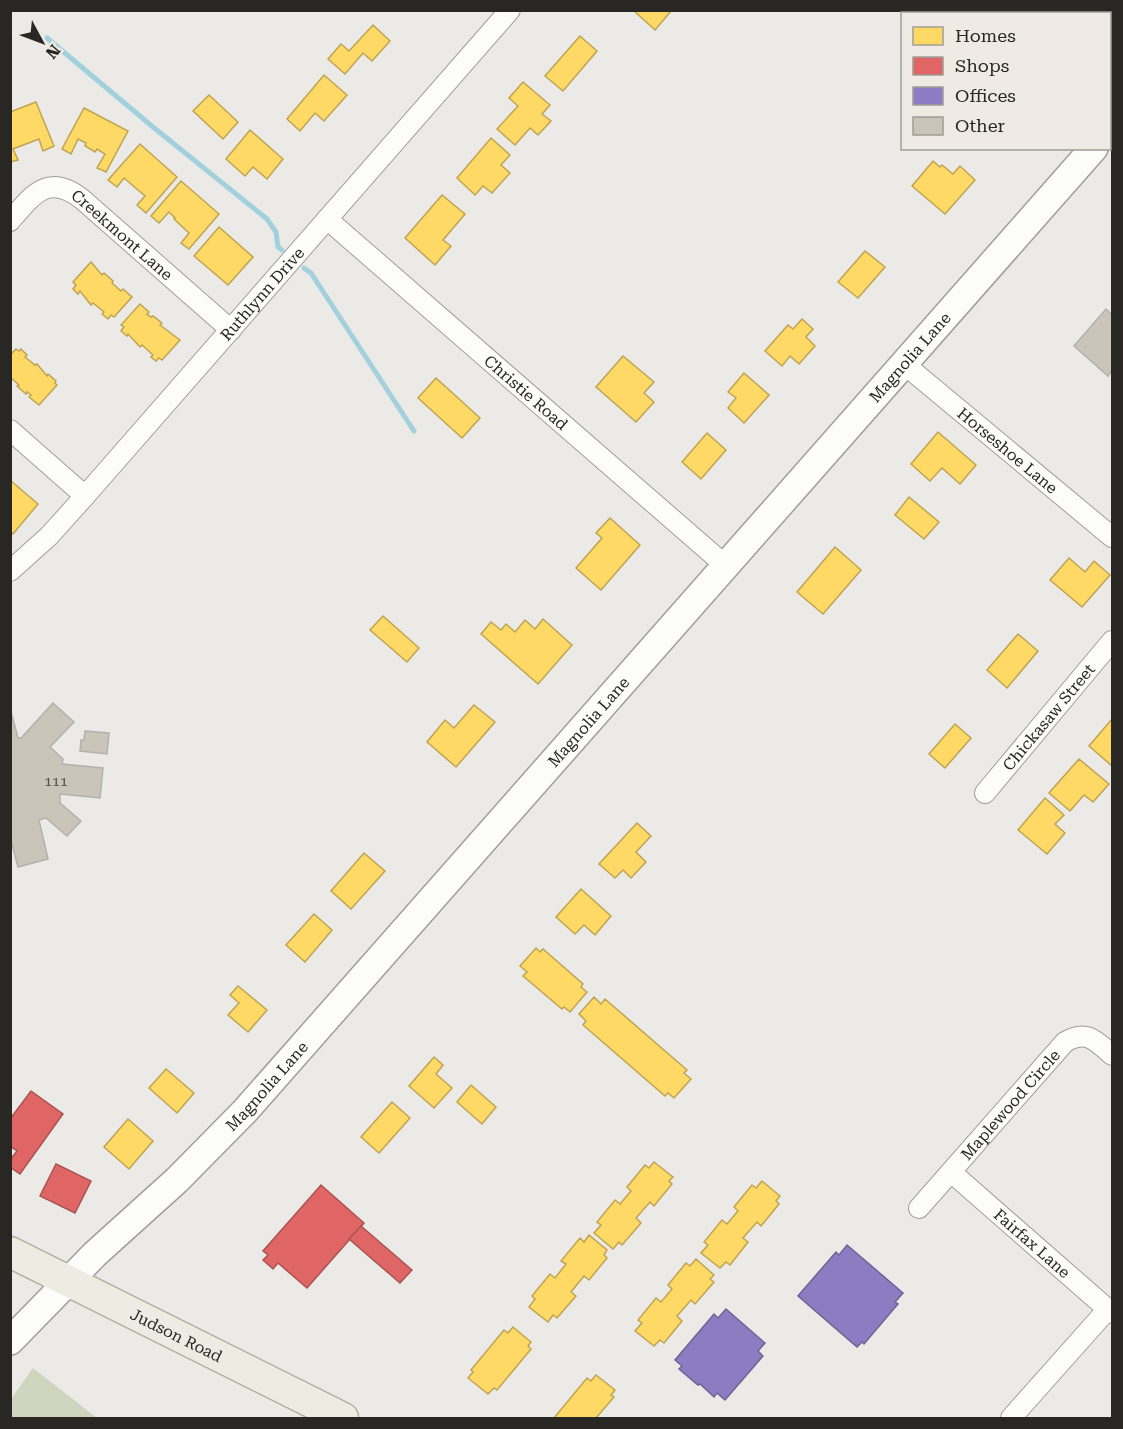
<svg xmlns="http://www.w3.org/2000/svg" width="1123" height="1429" font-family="'Roboto Serif',serif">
<rect width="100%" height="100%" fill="#eceae7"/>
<polygon fill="#ced6c0" points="33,1368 97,1418 11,1418 11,1399"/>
<g fill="#ffd966" stroke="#bea452" stroke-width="1.5">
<polygon points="633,10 672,10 655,30"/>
<polygon points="373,25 390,41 372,61 363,53 345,74 328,59 341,44 349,51"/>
<polygon points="580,36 597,51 563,91 545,76"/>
<polygon points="324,75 347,95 324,121 315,113 300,131 287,119"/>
<polygon points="523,82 550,105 542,114 551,121 538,135 530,128 515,145 497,129 518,106 509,98"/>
<polygon points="209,95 238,122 223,139 193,111"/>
<polygon points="36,102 54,146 43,151 39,139 13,149 18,160 10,162 10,112"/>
<polygon points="84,108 128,131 106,172 97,168 105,154 97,149 95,152 85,146 86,143 78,139 71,154 62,149"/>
<polygon points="250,130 283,159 267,179 253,167 245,176 226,159"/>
<polygon points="491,138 510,155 501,165 510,173 492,193 483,186 475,195 457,178"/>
<polygon points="140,144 177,177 146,213 137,205 145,196 124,178 117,187 108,180"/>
<polygon points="933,161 940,167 942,165 953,174 960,166 975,180 945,214 912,186"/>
<polygon points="181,181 219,214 189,249 181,243 189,233 174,219 175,218 169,212 159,223 151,216"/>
<polygon points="442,195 465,214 443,240 451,246 435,265 405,238"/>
<polygon points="219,227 253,257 228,285 194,256"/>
<polygon points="865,251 885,267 858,298 838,282"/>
<polygon points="91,262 102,275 104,273 113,281 112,283 121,291 123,289 132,297 114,317 111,315 108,319 102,314 104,312 93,303 91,305 80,291 78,294 73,289 76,285 73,282"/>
<polygon points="140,304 149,312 147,314 151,317 153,316 162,323 160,325 180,340 162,360 159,358 156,361 151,357 153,355 142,345 140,347 128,334 127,336 121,331 124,327 121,325"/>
<polygon points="802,319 813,329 806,337 815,346 799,364 790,356 782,366 765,351 788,325 793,329"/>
<polygon points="16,349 19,351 21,349 27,355 25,357 35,365 37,364 47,376 48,374 56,381 55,383 57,385 39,405 29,397 31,395 27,392 26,394 17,386 19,385 10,377 10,355"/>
<polygon points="623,356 654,382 644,393 654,402 636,422 596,387"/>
<polygon points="744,373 769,395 744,423 728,408 736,398 728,392"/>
<polygon points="436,378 480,418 462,438 418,398"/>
<polygon points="938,432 976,465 960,484 942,468 930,481 911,464"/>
<polygon points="707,433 726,450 701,479 682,462"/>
<polygon points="10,480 38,504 13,534 10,531"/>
<polygon points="909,497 939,522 924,539 895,515"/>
<polygon points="610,518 640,545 601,590 576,568 602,538 596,533"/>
<polygon points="835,547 861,570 823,614 797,592"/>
<polygon points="1069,558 1085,572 1094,561 1110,575 1082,607 1050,580"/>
<polygon points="383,616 419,648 407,662 370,630"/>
<polygon points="543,619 572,645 538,684 481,634 491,622 501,630 506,624 515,632 525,620 535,629"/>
<polygon points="1018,634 1038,651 1007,688 987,670"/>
<polygon points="474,705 495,722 456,767 427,742 445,720 454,728"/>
<polygon points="1112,719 1112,766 1089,746"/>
<polygon points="955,724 971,738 945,768 929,754"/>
<polygon points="1079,759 1109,784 1093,802 1084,795 1070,811 1049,793"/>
<polygon points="1045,798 1064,815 1055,824 1065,833 1047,854 1018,830"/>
<polygon points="637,823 651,836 636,852 646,862 631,878 623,870 615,878 599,864"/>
<polygon points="364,853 385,871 351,909 331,891"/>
<polygon points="581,889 611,916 595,935 584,925 575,934 556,917"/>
<polygon points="314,914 332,930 305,962 286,945"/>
<polygon points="536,948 540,952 543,949 583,984 581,987 587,992 570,1012 564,1007 562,1009 523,976 527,972 520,966"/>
<polygon points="238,986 267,1010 248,1032 228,1015 239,1003 230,995"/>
<polygon points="594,997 601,1004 605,999 687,1070 684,1073 691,1079 674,1098 668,1093 665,1096 583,1025 586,1021 579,1014"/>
<polygon points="434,1057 443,1065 436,1074 452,1088 434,1108 409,1086"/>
<polygon points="166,1069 194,1093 177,1113 149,1088"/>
<polygon points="471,1085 496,1107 482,1124 457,1102"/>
<polygon points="392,1102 410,1118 379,1153 361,1137"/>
<polygon points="128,1119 153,1141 129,1169 104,1147"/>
<polygon points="654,1162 673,1177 669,1181 672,1184 654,1206 650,1202 636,1218 641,1223 622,1245 619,1242 613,1249 594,1233 601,1225 597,1222 615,1200 620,1204 631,1191 627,1187 645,1165 649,1168"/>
<polygon points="762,1181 780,1196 776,1201 779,1204 761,1226 757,1222 743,1238 748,1242 730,1265 726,1262 720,1268 701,1253 708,1245 704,1242 722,1220 727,1224 738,1211 734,1207 752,1185 756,1188"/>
<polygon points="589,1235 607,1250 604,1255 607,1258 589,1280 584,1276 571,1292 576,1296 557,1318 553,1315 548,1322 529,1307 535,1299 532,1296 550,1274 555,1278 566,1264 561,1261 580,1238 584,1242"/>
<polygon points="696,1259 714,1275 710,1279 714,1282 695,1304 691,1300 677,1316 682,1321 664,1343 660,1340 654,1346 635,1331 642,1323 638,1320 656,1298 661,1302 672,1289 668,1285 686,1263 690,1266"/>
<polygon points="513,1327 531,1342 528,1346 531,1349 497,1390 494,1388 488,1394 468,1378 473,1372 471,1370 504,1330 508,1333"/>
<polygon points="596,1375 615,1390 611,1395 614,1397 596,1418 554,1418 587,1378 591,1381"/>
</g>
<g fill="#e06666" stroke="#a95352" stroke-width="1.5">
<polygon points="1025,10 1059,10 1063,14 1029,14"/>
<polygon points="1095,10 1112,10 1112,16 1110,20 1110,14 1093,14"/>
<polygon points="31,1091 63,1114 20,1174 10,1167 10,1160 17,1151 10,1146 10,1119"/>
<polygon points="56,1164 91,1181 75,1213 40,1196"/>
<polygon points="321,1185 364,1223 307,1288 278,1263 273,1269 263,1260 268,1255 263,1251"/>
<polygon points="361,1226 412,1270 400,1283 349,1239"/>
</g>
<g fill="#8e7cc3" stroke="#6f6293" stroke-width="1.5">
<polygon points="847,1245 903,1293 895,1302 898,1304 864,1344 862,1342 857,1347 798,1296 836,1252 839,1255"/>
<polygon points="726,1309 765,1343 758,1351 763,1356 725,1400 717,1393 714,1397 700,1384 698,1385 679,1369 682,1366 675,1360 714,1314 718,1318"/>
</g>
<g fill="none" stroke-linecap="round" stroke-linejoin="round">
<g stroke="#a2d1dd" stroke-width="5">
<polyline points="47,38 153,127 267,219 276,232 278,247 282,250"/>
<polyline points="304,268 311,273 414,431"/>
</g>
</g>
<g fill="#cac4b9" stroke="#b3b1af" stroke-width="1.5">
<polygon points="1106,309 1112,315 1112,370 1108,376 1074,346"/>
<polygon points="53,703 74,722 50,747 63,759 62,764 103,768 100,798 60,794 60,803 81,821 67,836 46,818 39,820 48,859 18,867 10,837 10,708 18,738 21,738"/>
<polygon points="85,731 109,733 107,754 80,751 81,740 84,740"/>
</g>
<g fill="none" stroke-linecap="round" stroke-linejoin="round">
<defs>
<g id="minor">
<path id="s1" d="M327,219L726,566"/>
<path id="s2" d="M10,221C33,194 49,172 83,200L231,330"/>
<path id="s3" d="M904,364L1112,537"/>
<polyline points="10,430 85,496"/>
<path id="s4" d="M10,571L49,536L85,496L510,10"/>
<path id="s5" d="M985,793L1112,641"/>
<path id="s6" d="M951,1172L1112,1313"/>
<path id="s7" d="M919,1208L1065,1042C1087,1029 1096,1041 1112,1055"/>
<polyline points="1011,1418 1108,1309"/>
</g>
<g id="secondary">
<polyline points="1110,131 1112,127"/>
<path id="s8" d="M10,1341L95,1254L177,1180L245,1111L1094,148"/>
</g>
<g id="primary">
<path id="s9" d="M10,1252L343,1418"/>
</g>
</defs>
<use href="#minor" stroke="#a09e9c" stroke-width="22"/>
<use href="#secondary" stroke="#a09e9c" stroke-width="30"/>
<use href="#primary" stroke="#b3ae9f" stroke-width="33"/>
<use href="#minor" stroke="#fcfcfb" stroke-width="20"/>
<use href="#secondary" stroke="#fcfcfb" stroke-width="27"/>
<use href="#primary" stroke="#eeebe3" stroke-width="30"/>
</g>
<g text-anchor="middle" stroke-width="6" stroke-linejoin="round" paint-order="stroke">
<g font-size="14" fill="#504e49">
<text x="56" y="786">111</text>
</g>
<g font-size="16" fill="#282724" stroke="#efebe4">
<text dy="6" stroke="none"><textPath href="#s2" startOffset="142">Creekmont Lane</textPath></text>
<text dy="6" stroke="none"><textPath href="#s4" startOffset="375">Ruthlynn Drive</textPath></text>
<text dy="6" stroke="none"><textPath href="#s8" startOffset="1334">Magnolia Lane</textPath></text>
<text dy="6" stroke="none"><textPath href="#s1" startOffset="264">Christie Road</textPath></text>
<text dy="6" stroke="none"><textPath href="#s3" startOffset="135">Horseshoe Lane</textPath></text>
<text dy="6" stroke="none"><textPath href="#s5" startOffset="99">Chickasaw Street</textPath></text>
<text dy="6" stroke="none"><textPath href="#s8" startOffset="848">Magnolia Lane</textPath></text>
<text dy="6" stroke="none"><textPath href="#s8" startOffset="362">Magnolia Lane</textPath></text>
<text dy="6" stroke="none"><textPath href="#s7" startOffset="138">Maplewood Circle</textPath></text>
<text dy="6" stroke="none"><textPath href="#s6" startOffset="108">Fairfax Lane</textPath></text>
<text dy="6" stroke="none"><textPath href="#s9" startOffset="186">Judson Road</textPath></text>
</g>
</g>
<rect width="1123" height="1429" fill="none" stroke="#282724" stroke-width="24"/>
<rect x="901" y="12" width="210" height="138" fill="#efebe4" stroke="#9f9d97" stroke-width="1.5"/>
<rect x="913" y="27" width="30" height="18" fill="#ffd966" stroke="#9f9d97" stroke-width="1.5"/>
<text x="955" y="42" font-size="18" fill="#282724">Homes</text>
<rect x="913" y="57" width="30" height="18" fill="#e06666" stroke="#9f9d97" stroke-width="1.5"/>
<text x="955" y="72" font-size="18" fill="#282724">Shops</text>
<rect x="913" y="87" width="30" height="18" fill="#8e7cc3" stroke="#9f9d97" stroke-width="1.5"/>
<text x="955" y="102" font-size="18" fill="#282724">Offices</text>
<rect x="913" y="117" width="30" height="18" fill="#cac4b9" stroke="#9f9d97" stroke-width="1.5"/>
<text x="955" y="132" font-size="18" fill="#282724">Other</text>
<g transform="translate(42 42) rotate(131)" stroke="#efebe4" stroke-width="4.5" paint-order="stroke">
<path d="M0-4.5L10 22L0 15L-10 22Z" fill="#282724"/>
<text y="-9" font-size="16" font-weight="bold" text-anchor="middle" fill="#282724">N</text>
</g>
</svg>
